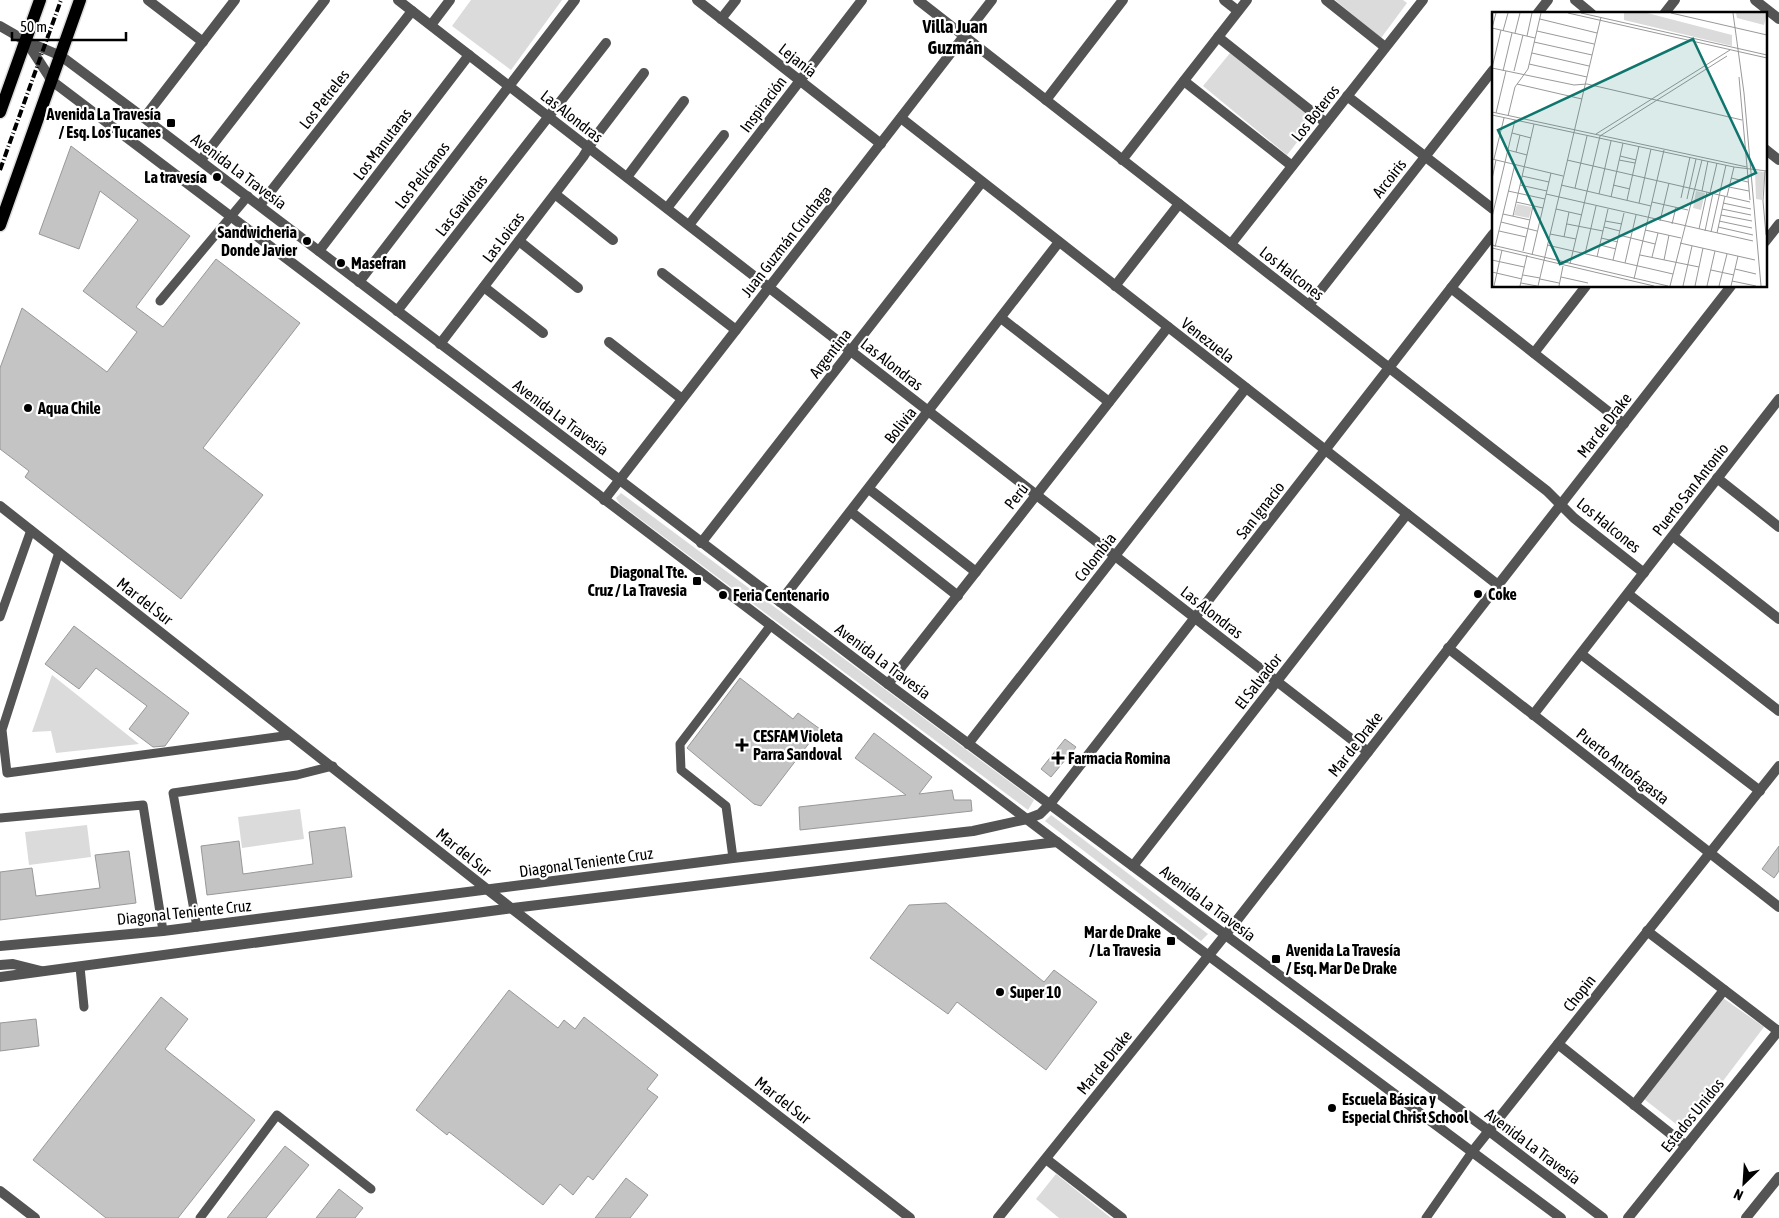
<svg xmlns="http://www.w3.org/2000/svg" width="1779" height="1218" font-family="'Asap Condensed',sans-serif">
<rect width="100%" height="100%" fill="#fff"/>
<g fill="#dbdbdb">
<polygon points="471,0 562,0 511,70 452,26"/>
<polygon points="1335,0 1403,0 1407,3 1381,38"/>
<polygon points="1235,47 1321,112 1287,155 1203,86"/>
<polygon points="621,493 1034,800 1028,810 620,504 616,498"/>
<polygon points="52,675 139,744 56,753 51,731 32,732"/>
<polygon points="300,809 304,839 242,848 238,817"/>
<polygon points="1051,815 1208,934 1201,941 1045,821"/>
<polygon points="87,825 91,857 29,865 25,832"/>
<polygon points="1723,998 1764,1027 1685,1131 1644,1099"/>
<polygon points="1056,1174 1111,1218 1059,1218 1036,1199"/>
</g>
<g fill="#c4c4c4" stroke="#989898">
<polygon points="71,146 190,236 136,307 163,327 216,259 300,323 203,448 263,495 181,599 25,477 29,471 0,449 0,368 22,308 107,372 137,332 83,291 138,220 100,191 79,249 39,234"/>
<polygon points="74,626 189,713 165,746 153,747 129,729 147,706 96,668 79,689 45,664"/>
<polygon points="740,678 793,719 798,713 820,729 761,806 754,804 687,748"/>
<polygon points="874,733 932,777 919,794 952,790 954,800 971,800 972,811 800,830 799,807 906,795 855,758"/>
<polygon points="1065,739 1076,747 1051,777 1041,769"/>
<polygon points="345,827 352,877 207,895 201,846 239,841 243,874 313,864 309,832"/>
<polygon points="1779,846 1779,871 1774,878 1762,869"/>
<polygon points="129,851 136,903 0,920 0,872 32,868 36,896 100,888 95,855"/>
<polygon points="946,903 1044,982 1054,970 1097,1002 1046,1070 957,1002 948,1014 870,958 909,905"/>
<polygon points="509,990 558,1028 564,1020 575,1029 584,1017 658,1075 647,1089 658,1097 593,1180 588,1176 573,1195 560,1184 543,1205 449,1132 447,1135 416,1110"/>
<polygon points="161,997 188,1019 165,1049 255,1120 178,1218 106,1218 33,1160"/>
<polygon points="36,1019 39,1046 0,1051 0,1023"/>
<polygon points="285,1146 309,1165 266,1218 227,1218"/>
<polygon points="626,1178 648,1195 630,1218 595,1218"/>
<polygon points="339,1189 363,1208 355,1218 316,1218"/>
</g>
<g fill="none" stroke-linecap="round" stroke-linejoin="round">
<defs>
<g id="primary">
<polyline points="0,112 40,0"/>
<polyline points="0,225 80,0"/>
</g>
</defs>
<use href="#primary" stroke="#dbdbdb" stroke-width="15"/>
<g stroke="#545454" stroke-width="9">
<polyline points="160,301 248,196"/>
<polyline points="59,552 2,730 7,773 291,735"/>
<polyline points="0,617 31,530"/>
<polyline points="0,818 143,805 163,931"/>
<polyline points="733,858 726,806 681,770 680,744 771,625"/>
<polyline points="197,927 173,793 297,775 333,766"/>
<polyline points="80,967 84,1007"/>
<polyline points="200,1218 277,1115 371,1189"/>
<polyline points="1426,1218 1472,1152"/>
</g>
<g stroke="#545454" stroke-width="10">
<polyline points="148,0 203,42"/>
<polyline points="398,0 1368,752"/>
<polyline points="697,0 881,144"/>
<polyline points="918,0 1547,491 1574,518 1644,573"/>
<polyline points="1224,0 1238,11"/>
<polyline points="1326,0 1385,47"/>
<polyline points="1575,0 1592,14"/>
<polyline points="1537,14 1548,0"/>
<polyline points="1664,14 1675,0"/>
<polyline points="721,19 736,0"/>
<polyline points="431,25 450,0"/>
<polyline points="1218,37 1326,123"/>
<polyline points="1184,81 1292,166"/>
<polyline points="1347,96 1493,209"/>
<polyline points="1046,100 1123,0"/>
<polyline points="144,118 235,0"/>
<polyline points="901,118 1498,585"/>
<polyline points="1765,149 1779,160"/>
<polyline points="201,160 325,0"/>
<polyline points="1122,160 1247,0"/>
<polyline points="627,177 684,101"/>
<polyline points="555,194 613,240"/>
<polyline points="260,205 412,11"/>
<polyline points="667,208 724,135"/>
<polyline points="689,225 862,0"/>
<polyline points="519,241 578,288"/>
<polyline points="1231,244 1423,0"/>
<polyline points="319,251 469,55"/>
<polyline points="662,273 736,330"/>
<polyline points="359,282 575,0"/>
<polyline points="1115,286 1179,204"/>
<polyline points="484,287 543,333"/>
<polyline points="1451,288 1624,424"/>
<polyline points="1309,305 1493,70"/>
<polyline points="397,311 606,43"/>
<polyline points="1001,318 1109,402"/>
<polyline points="609,342 682,399"/>
<polyline points="440,344 583,157 596,136 644,73"/>
<polyline points="1534,353 1586,286"/>
<polyline points="1717,478 1779,527"/>
<polyline points="869,489 976,572"/>
<polyline points="604,500 992,0"/>
<polyline points="0,506 488,890 910,1218"/>
<polyline points="851,512 958,596"/>
<polyline points="1673,536 1779,619"/>
<polyline points="701,543 982,182"/>
<polyline points="1628,594 1779,711"/>
<polyline points="780,602 1059,242"/>
<polyline points="1448,648 1779,907"/>
<polyline points="1581,654 1760,791"/>
<polyline points="888,684 1168,327"/>
<polyline points="1533,715 1779,399"/>
<polyline points="968,744 1246,388"/>
<polyline points="1133,866 1407,514"/>
<polyline points="1647,931 1778,1031"/>
<polyline points="0,946 163,931 733,858 973,831 1027,819 1040,814 1050,804 1493,234"/>
<polyline points="0,965 13,964 41,971"/>
<polyline points="0,977 513,908 1057,842"/>
<polyline points="1558,1044 1686,1146"/>
<polyline points="1634,1105 1724,990"/>
<polyline points="1472,1152 1779,766"/>
<polyline points="1046,1159 1122,1218"/>
<polyline points="1628,1218 1779,1030"/>
<polyline points="1746,1218 1779,1177"/>
</g>
<g stroke="#545454" stroke-width="10">
<polyline points="1755,0 1779,19"/>
<polyline points="0,26 26,41 61,56 144,118 888,684 1489,1131 1603,1218"/>
<polyline points="26,41 52,81 1119,889 1561,1218"/>
<polyline points="1765,242 1779,224"/>
<polyline points="0,1191 35,1218"/>
<polyline points="998,1218 1234,924 1731,286"/>
</g>
<use href="#primary" stroke="#000" stroke-width="12"/>
<polyline stroke="#000" stroke-width="4" stroke-dasharray="8 2.5 1 2.5" stroke-linecap="butt" points="0,170 61,0"/>
</g>
<g fill="#000" stroke="#fff" stroke-width="2">
<rect x="166" y="118" width="10" height="10" rx="2.5"/>
<circle cx="217" cy="177" r="5"/>
<circle cx="307" cy="241" r="5"/>
<circle cx="341" cy="263" r="5"/>
<circle cx="28" cy="408" r="5"/>
<rect x="692" y="576" width="10" height="10" rx="2.5"/>
<circle cx="1478" cy="594" r="5"/>
<circle cx="723" cy="595" r="5"/>
<path d="M739.5 737.5h5v5h5v5h-5v5h-5v-5h-5v-5h5z"/>
<path d="M1055.5 750.5h5v5h5v5h-5v5h-5v-5h-5v-5h5z"/>
<rect x="1166" y="936" width="10" height="10" rx="2.5"/>
<rect x="1271" y="954" width="10" height="10" rx="2.5"/>
<circle cx="1000" cy="992" r="5"/>
<circle cx="1332" cy="1108" r="5"/>
</g>
<g text-anchor="middle" stroke-width="4.5" stroke-linejoin="round" paint-order="stroke">
<g font-size="16" fill="#000" stroke="#fff">
<text transform="translate(798 60) rotate(38)" y="6">Lejanía</text>
<text transform="translate(324 99) rotate(-52)" y="6">Los Petreles</text>
<text transform="translate(763 104) rotate(-53)" y="6">Inspiración</text>
<text transform="translate(1315 113) rotate(-52)" y="6">Los Boteros</text>
<text transform="translate(572 116) rotate(38)" y="6">Las Alondras</text>
<text transform="translate(382 144) rotate(-53)" y="6">Los Manutaras</text>
<text transform="translate(239 171) rotate(37)" y="6">Avenida La Travesía</text>
<text transform="translate(422 175) rotate(-53)" y="6">Los Pelícanos</text>
<text transform="translate(1389 178) rotate(-52)" y="6">Arcoiris</text>
<text transform="translate(461 205) rotate(-52)" y="6">Las Gaviotas</text>
<text transform="translate(503 237) rotate(-53)" y="6">Las Loicas</text>
<text transform="translate(786 241) rotate(-52)" y="6">Juan Guzmán Cruchaga</text>
<text transform="translate(1292 273) rotate(38)" y="6">Los Halcones</text>
<text transform="translate(1208 340) rotate(38)" y="6">Venezuela</text>
<text transform="translate(830 353) rotate(-52)" y="6">Argentina</text>
<text transform="translate(892 364) rotate(38)" y="6">Las Alondras</text>
<text transform="translate(561 417) rotate(37)" y="6">Avenida La Travesía</text>
<text transform="translate(900 425) rotate(-52)" y="6">Bolivia</text>
<text transform="translate(1604 425) rotate(-52)" y="6">Mar de Drake</text>
<text transform="translate(1690 489) rotate(-52)" y="6">Puerto San Antonio</text>
<text transform="translate(1016 496) rotate(-52)" y="6">Perú</text>
<text transform="translate(1260 510) rotate(-52)" y="6">San Ignacio</text>
<text transform="translate(1609 525) rotate(39)" y="6">Los Halcones</text>
<text transform="translate(1095 557) rotate(-52)" y="6">Colombia</text>
<text transform="translate(145 601) rotate(38)" y="6">Mar del Sur</text>
<text transform="translate(1212 612) rotate(38)" y="6">Las Alondras</text>
<text transform="translate(883 661) rotate(37)" y="6">Avenida La Travesía</text>
<text transform="translate(1258 681) rotate(-52)" y="6">El Salvador</text>
<text transform="translate(1355 744) rotate(-52)" y="6">Mar de Drake</text>
<text transform="translate(1623 766) rotate(38)" y="6">Puerto Antofagasta</text>
<text transform="translate(464 852) rotate(39)" y="6">Mar del Sur</text>
<text transform="translate(586 862) rotate(-8)" y="6">Diagonal Teniente Cruz</text>
<text transform="translate(1208 903) rotate(37)" y="6">Avenida La Travesía</text>
<text transform="translate(184 912) rotate(-6)" y="6">Diagonal Teniente Cruz</text>
<text transform="translate(1579 993) rotate(-52)" y="6">Chopin</text>
<text transform="translate(1104 1062) rotate(-51)" y="6">Mar de Drake</text>
<text transform="translate(783 1100) rotate(38)" y="6">Mar del Sur</text>
<text transform="translate(1692 1115) rotate(-51)" y="6">Estados Unidos</text>
<text transform="translate(1533 1146) rotate(37)" y="6">Avenida La Travesía</text>
</g>
<g font-size="16" font-weight="bold" fill="#000" stroke="#fff" text-anchor="start">
<text x="161" y="120" text-anchor="end">Avenida La Travesía<tspan x="161" dy="18">/ Esq. Los Tucanes</tspan></text>
<text x="207" y="183" text-anchor="end">La travesía</text>
<text x="297" y="238" text-anchor="end">Sandwicheria<tspan x="297" dy="18">Donde Javier</tspan></text>
<text x="351" y="269">Masefran</text>
<text x="38" y="414">Aqua Chile</text>
<text x="687" y="578" text-anchor="end">Diagonal Tte.<tspan x="687" dy="18">Cruz / La Travesia</tspan></text>
<text x="1488" y="600">Coke</text>
<text x="733" y="601">Feria Centenario</text>
<text x="753" y="742">CESFAM Violeta<tspan x="753" dy="18">Parra Sandoval</tspan></text>
<text x="1068" y="764">Farmacia Romina</text>
<text x="1161" y="938" text-anchor="end">Mar de Drake<tspan x="1161" dy="18">/ La Travesia</tspan></text>
<text x="1286" y="956">Avenida La Travesía<tspan x="1286" dy="18">/ Esq. Mar De Drake</tspan></text>
<text x="1010" y="998">Super 10</text>
<text x="1342" y="1105">Escuela Básica y<tspan x="1342" dy="18">Especial Christ School</tspan></text>
</g>
<g font-size="18" font-weight="bold" fill="#000" stroke="#fff">
<text x="955" y="33">Villa Juan<tspan x="955" dy="21">Guzmán</tspan></text>
</g>
</g>
<g transform="translate(1492 12)">
<rect width="275" height="275" fill="#fff"/>
<path d="M132,1H155L240,23V34L132,8ZM244,1H275L272,13L245,6ZM263,159L273,160L270,188L264,187ZM204,179L213,181L209,198L201,196ZM25,192L40,195L37,206L22,203Z" fill="#dbdbdb"/>
<path fill="none" stroke="#999" stroke-width="1" d="M76,1L275,46M89,1L275,43M179,1L275,23M241,1L252,81L269,274M48,7L105,21M0,16L43,26M0,16L4,1M11,19L16,1M45,19L102,32M23,21L28,1M35,24L40,1M42,30L100,43M40,41L97,54M37,52L95,65M0,56L82,73L95,72L250,108M0,56L9,18M11,59L20,21M22,59L31,23M247,65L258,188M25,72L90,87M0,100L255,155M4,101L14,59M0,103L242,155L275,159M16,104L23,75L36,57L49,1M20,121L39,126M104,122L238,38M16,138L35,143M24,140L28,123M128,144L144,148M0,147L71,164M2,147L12,106M75,148L258,190M127,148L143,151M273,159L271,189L274,223M30,164L57,170M239,166L256,170M0,167L4,148M28,173L55,179M69,173L159,194M121,173L138,177M237,175L257,179M83,176L95,124M16,179L53,187M210,179L216,149M218,181L225,151M54,182L261,229M107,182L119,129M235,184L242,155M119,185L131,131M189,186L198,145M195,187L204,147M135,188L147,134M24,190L51,196M160,190L196,198M147,191L159,137M231,191L259,197M64,197L90,203M230,197L259,203M11,202L38,208M229,203L260,209M21,204L42,112M0,205L23,108M113,209L130,212M168,209L177,171M227,209L260,216M9,210L45,219M75,212L111,219M180,212L184,195M112,215L128,219M226,215L261,223M207,217L215,180M153,218L189,226M7,219L34,225M213,219L221,181M219,220L234,153M225,221L233,184M58,222L84,227M127,223L163,232M72,225L77,200M109,226L126,230M188,231L263,248M0,233L176,274M55,233L181,262M108,233L124,237M3,235L23,152M0,236L162,274M31,239L41,194M93,242L104,194M40,243L59,161M148,243L207,255M105,245L116,197M160,245L166,221M0,248L32,255M121,248L132,201M172,248L177,223M133,251L144,203M78,252L108,124L235,44M243,257L264,262M219,258L242,263M0,260L30,267M31,263L48,266M69,265L96,271M48,267L67,271M142,267L172,138M240,269L264,274M29,271L45,274M2,274L10,238M28,274L35,243M46,274L109,5M67,274L71,254M178,274L210,148M191,274L200,234M203,274L211,236M215,274L223,239M227,274L235,242M239,274L246,244"/>
<path fill="#0f766e" fill-opacity="0.15" stroke="#0f766e" stroke-width="2.5" d="M201,27L264,161L68,252L6,118Z"/>
<rect width="275" height="275" fill="none" stroke="#000" stroke-width="2.5"/>
</g>
<g transform="translate(1744 1183) rotate(205)" stroke="#ffffff" stroke-width="4" paint-order="stroke">
<path d="M0-4L9 19L0 12L-9 19Z" fill="#000000"/>
<text y="-8" font-size="14" font-weight="bold" text-anchor="middle" fill="#000000">N</text>
</g>
<path d="M12 32v8h114v-8" fill="none" stroke="#000000" stroke-width="2.5"/>
<text x="20" y="32" font-size="15" fill="#000000" stroke="#ffffff" stroke-width="4" paint-order="stroke">50 m</text>
</svg>
